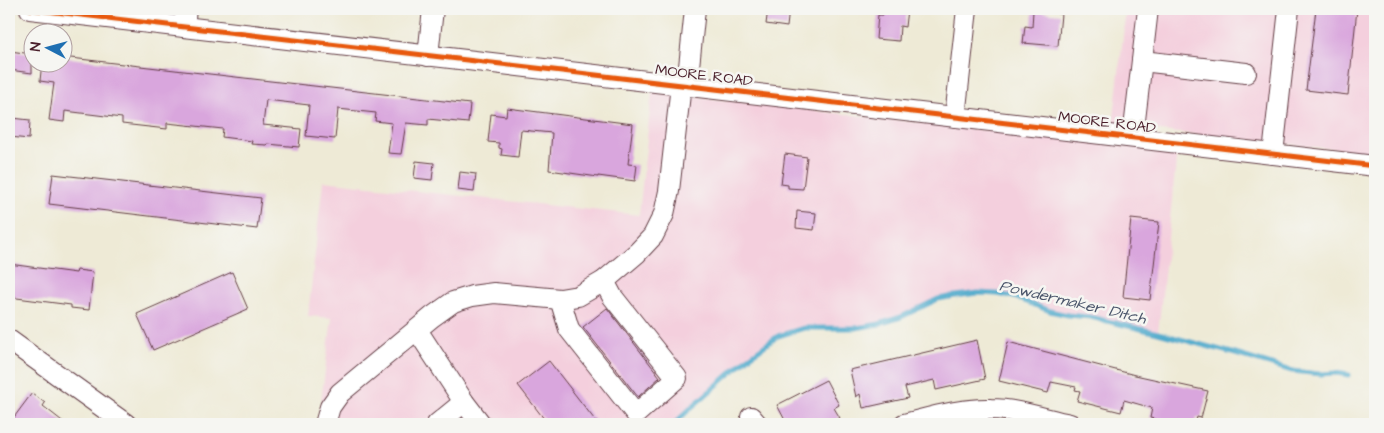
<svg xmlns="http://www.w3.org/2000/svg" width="1384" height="433" font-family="'Architects Daughter',sans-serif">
<rect width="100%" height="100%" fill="#f6f6f2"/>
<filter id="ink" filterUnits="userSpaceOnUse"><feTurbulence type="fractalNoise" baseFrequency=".02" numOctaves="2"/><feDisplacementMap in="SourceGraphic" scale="10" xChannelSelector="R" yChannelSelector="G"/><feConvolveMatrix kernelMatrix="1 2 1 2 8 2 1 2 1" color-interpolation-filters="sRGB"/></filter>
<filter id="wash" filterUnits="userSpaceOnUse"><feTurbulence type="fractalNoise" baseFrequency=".0096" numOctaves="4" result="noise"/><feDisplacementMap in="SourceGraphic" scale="20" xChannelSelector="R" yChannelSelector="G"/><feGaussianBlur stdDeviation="1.12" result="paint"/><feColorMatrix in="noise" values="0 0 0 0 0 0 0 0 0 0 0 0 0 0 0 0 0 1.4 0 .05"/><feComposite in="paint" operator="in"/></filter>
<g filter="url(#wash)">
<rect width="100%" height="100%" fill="#eeead6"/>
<g fill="#f4cfdd">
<polygon points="1126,9 1375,9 1375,152 1363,152 1113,126"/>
<polygon points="652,92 1177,152 1158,333 1090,317 1068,315 1050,311 1014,297 997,294 978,293 955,296 938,299 901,317 879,324 856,328 804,328 778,336 749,357 693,406 674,424 318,424 332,318 308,316 323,181 639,215"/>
</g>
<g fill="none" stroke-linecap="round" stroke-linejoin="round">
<polyline stroke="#4da9cb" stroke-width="5" points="674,424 693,406 749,357 778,336 804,328 856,328 879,324 901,317 938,299 955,296 978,293 997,294 1014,297 1050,311 1068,315 1090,317 1158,333 1232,353 1292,371 1320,374 1336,373 1349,375"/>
</g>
<g id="blocks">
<g fill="#d9a6dd">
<polygon points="768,9 789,9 787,27 766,24"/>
<polygon points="884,9 907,9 905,27 900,26 899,41 876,39 878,15 883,15"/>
<polygon points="1316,9 1357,9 1348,95 1306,90"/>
<polygon points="1033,11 1061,14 1058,46 1023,43 1025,26 1032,27"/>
<polygon points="10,51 32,54 32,73 9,70"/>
<polygon points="62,57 470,104 468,123 428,119 428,125 406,123 401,154 388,153 392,123 375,121 376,113 338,109 335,139 306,136 309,105 266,100 263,125 301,129 299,147 268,144 267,145 251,144 252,141 222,137 223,129 167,123 167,129 122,124 122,118 65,111 64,122 49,120 54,83 40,81 42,62 62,62"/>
<polygon points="507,108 633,124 628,164 637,165 635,181 598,176 598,177 549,170 552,133 521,130 518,157 501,155 502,149 499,148 499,143 488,142 491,114 506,116"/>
<polygon points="12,118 30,120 29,139 10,137"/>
<polygon points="785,154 807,157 803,189 788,188 788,185 781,184"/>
<polygon points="416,161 434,163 432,180 414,178"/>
<polygon points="460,172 476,174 474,192 458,190"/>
<polygon points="53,174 261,198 257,229 49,204"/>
<polygon points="797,211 816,213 814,230 796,228"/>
<polygon points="1131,219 1159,222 1150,300 1123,297"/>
<polygon points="9,264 76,273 77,270 93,272 89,310 71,308 71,305 9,297"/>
<polygon points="232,272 248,309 153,350 137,314"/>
<polygon points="607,308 660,377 638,397 583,327"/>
<polygon points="977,340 985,379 936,390 934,380 905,387 908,398 863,408 860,394 856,397 850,370"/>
<polygon points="1008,342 1135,375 1208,391 1201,418 1197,417 1195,424 1176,424 1150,418 1152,408 1124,400 1121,412 1077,401 1080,391 1075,390 1076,387 1051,382 1048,393 999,381"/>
<polygon points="549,361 598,424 548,424 518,385"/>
<polygon points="826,380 839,405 834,408 840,418 827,424 787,424 777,405"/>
<polygon points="32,393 45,403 43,406 66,424 9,424"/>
</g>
</g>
</g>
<g filter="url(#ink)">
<use href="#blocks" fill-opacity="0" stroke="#633d45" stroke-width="1"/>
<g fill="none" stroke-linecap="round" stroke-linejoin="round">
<defs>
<g id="minor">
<polyline points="30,9 1375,166"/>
<polyline points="184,27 186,9"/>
<polyline points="428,56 433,9"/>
<polyline points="1142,61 1246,73"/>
<polyline points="687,86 695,9"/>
<polyline points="955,117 967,9"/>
<polyline points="1133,137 1148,9"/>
<polyline points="1273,154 1289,9"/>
<polyline points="560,299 569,329 636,414 677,378 612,296 604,281"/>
<polyline points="417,330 464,402 481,424"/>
<polyline points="9,340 126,424"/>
<polyline points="751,417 757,424"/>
<polyline points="325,424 330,407 340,393 432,317 453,302 472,296 494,293 560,299 578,296 604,281 637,253 653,236 664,214 669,191 681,85"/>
<polyline points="437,424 464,402"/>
<path d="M904,424C932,417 961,408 991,409C1017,409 1045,419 1070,424"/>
</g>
</defs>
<use href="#minor" stroke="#633d45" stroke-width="22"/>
<use href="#minor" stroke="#fff" stroke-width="20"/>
<defs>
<polyline id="cycleway" points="30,9 1375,166"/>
</defs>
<use href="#cycleway" stroke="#f6f6f2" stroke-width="8"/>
<use href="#cycleway" stroke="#e8590c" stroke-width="5"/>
</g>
</g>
<g text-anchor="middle" stroke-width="5" stroke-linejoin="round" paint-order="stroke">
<g font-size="15" fill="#4a1f2b" stroke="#f6f6f2">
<text transform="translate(704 75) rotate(7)" y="5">MOORE ROAD</text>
<text transform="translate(1107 122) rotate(7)" y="5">MOORE ROAD</text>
</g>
<g font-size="16" font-style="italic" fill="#4b566b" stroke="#f6f6f2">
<text transform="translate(1073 301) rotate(13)" y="6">Powdermaker Ditch</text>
</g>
</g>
<rect width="1384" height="433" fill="none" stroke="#f6f6f2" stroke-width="30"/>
<g transform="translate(48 48) rotate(276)"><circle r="24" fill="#f6f6f2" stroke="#b1a0a2"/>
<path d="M0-4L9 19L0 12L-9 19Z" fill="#1f6fb2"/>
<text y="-8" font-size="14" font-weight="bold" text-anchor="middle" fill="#4a1f2b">N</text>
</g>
</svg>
